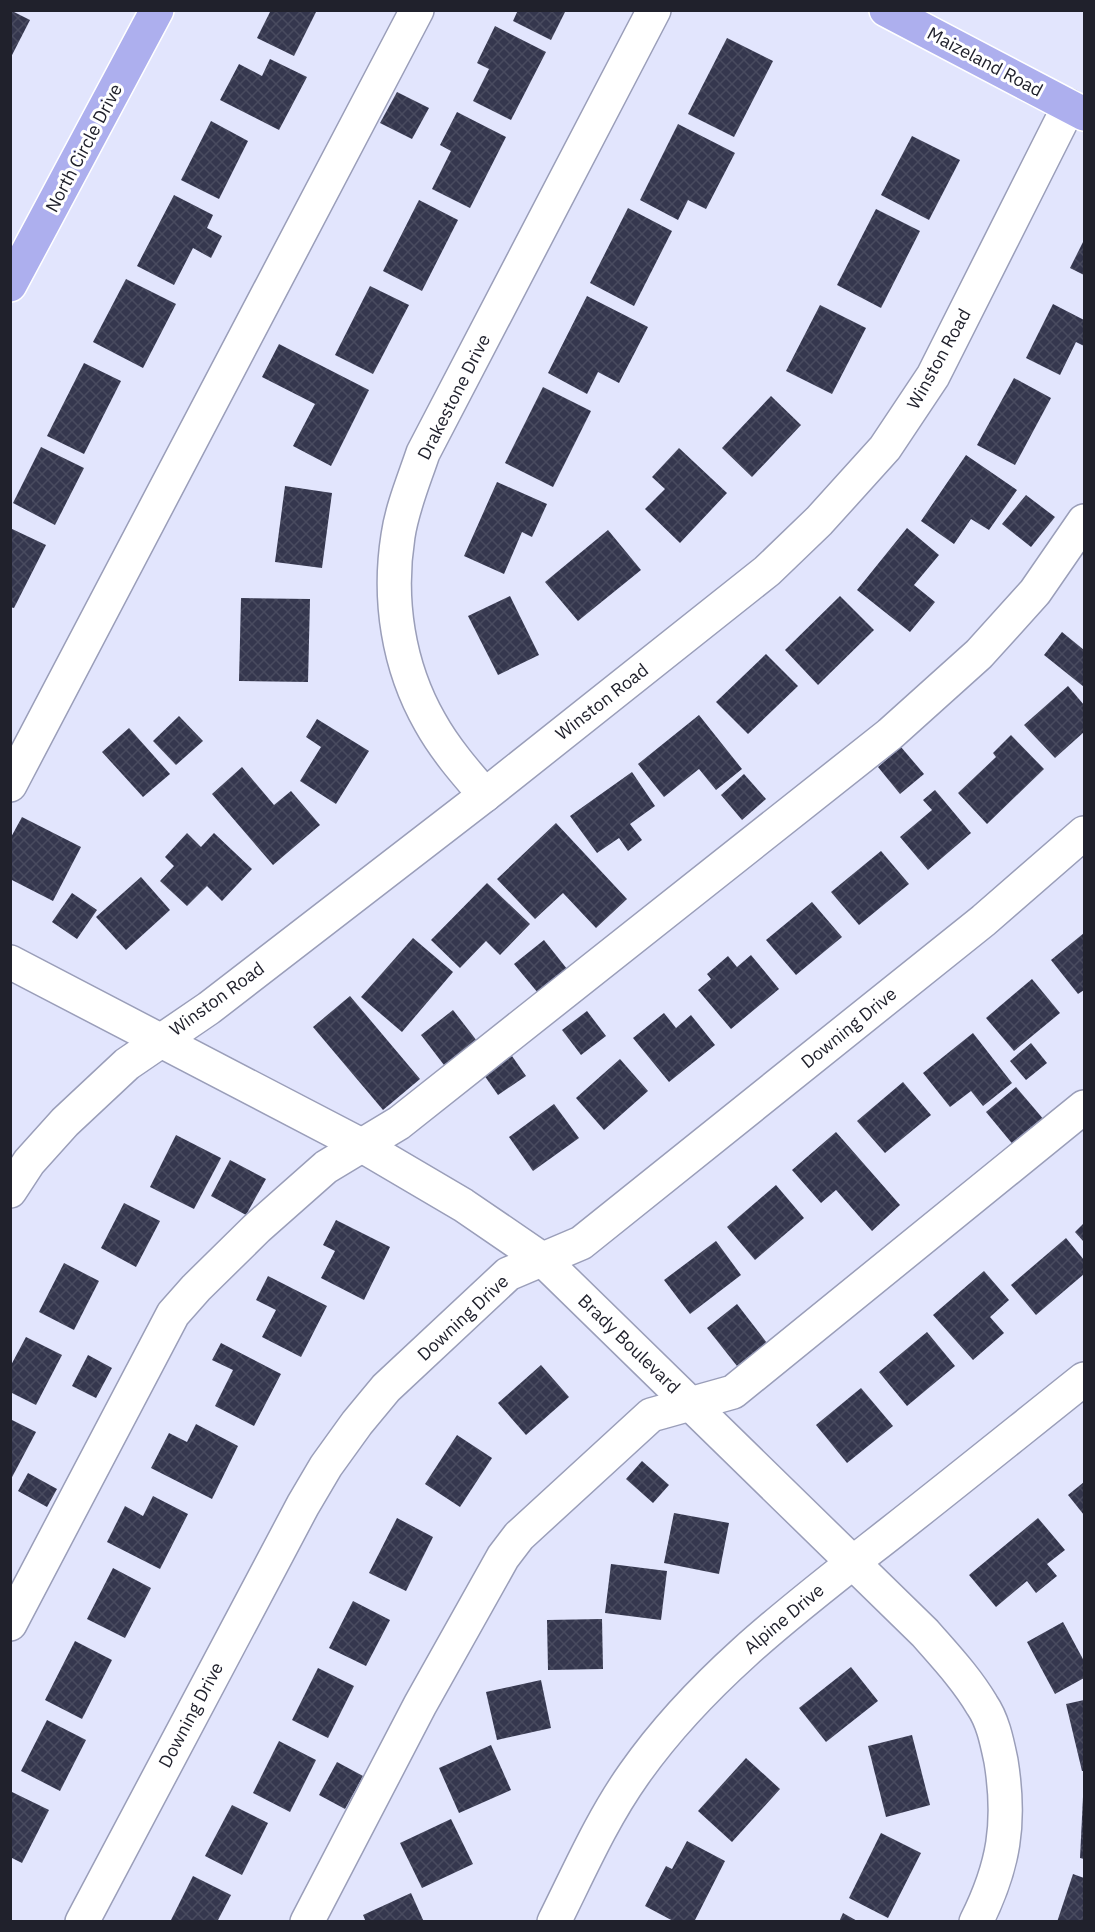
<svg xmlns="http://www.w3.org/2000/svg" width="1095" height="1932" font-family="'IBM Plex Sans',sans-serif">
<defs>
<pattern id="building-cross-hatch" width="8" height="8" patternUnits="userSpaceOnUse" patternTransform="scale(1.5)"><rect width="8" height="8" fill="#35374e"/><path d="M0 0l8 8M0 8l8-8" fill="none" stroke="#494b5f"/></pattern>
</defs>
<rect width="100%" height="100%" fill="#e2e5fd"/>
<g fill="url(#building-cross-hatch)">
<polygon points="10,10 30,20 10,59"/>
<polygon points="271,10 317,10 294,56 257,38"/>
<polygon points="518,10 566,10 551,40 513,21"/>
<polygon points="495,26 546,52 511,120 473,101 489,69 477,63"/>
<polygon points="727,38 773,61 734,137 688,114"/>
<polygon points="270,59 307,77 279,130 220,100 239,64 262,76"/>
<polygon points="397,92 429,108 412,139 380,123"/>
<polygon points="457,112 506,137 470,208 432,189 451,151 440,145"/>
<polygon points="211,121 248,141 219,199 181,180"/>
<polygon points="678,124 735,153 706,209 688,200 678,220 640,200"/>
<polygon points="912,136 960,160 929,220 881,195"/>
<polygon points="174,195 213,215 207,228 222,236 211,258 193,248 174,285 137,266"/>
<polygon points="419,200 458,220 422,291 383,271"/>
<polygon points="628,208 672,231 634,306 590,283"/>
<polygon points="876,209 920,231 881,308 837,285"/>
<polygon points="1084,240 1084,275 1070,268"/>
<polygon points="126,279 176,304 143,368 93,342"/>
<polygon points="370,286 409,305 373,374 335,355"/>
<polygon points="587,296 648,327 619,383 598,372 587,394 548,373"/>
<polygon points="1053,304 1084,320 1084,346 1076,342 1060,375 1026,358"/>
<polygon points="820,305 866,328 832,394 786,371"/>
<polygon points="279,344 369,390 331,466 293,446 315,404 262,377"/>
<polygon points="84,363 121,381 84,454 47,436"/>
<polygon points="1014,378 1051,398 1015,465 977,445"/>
<polygon points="543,387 591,411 553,487 505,463"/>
<polygon points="771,396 801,425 752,477 722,448"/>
<polygon points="41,447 84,468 55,525 13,503"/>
<polygon points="679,448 727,493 680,543 645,509 665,489 652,477"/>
<polygon points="966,455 1017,490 989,530 971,519 954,544 921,521"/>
<polygon points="497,482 547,504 532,537 522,532 504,574 464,556"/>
<polygon points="285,486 332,493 322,568 275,562"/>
<polygon points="1026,495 1055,517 1031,547 1002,524"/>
<polygon points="10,528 46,545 14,608 10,607"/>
<polygon points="907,528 939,555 914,585 935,602 910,632 857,590"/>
<polygon points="608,530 641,570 578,621 545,582"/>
<polygon points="510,596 539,655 498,675 468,616"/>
<polygon points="840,596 874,630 818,685 785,650"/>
<polygon points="241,598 310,599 308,682 239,681"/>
<polygon points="1062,632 1084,650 1084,687 1044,655"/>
<polygon points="766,654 798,686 748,734 716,702"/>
<polygon points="1068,686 1084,705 1084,732 1055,758 1024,725"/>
<polygon points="699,715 742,769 716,790 699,769 664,797 638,764"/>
<polygon points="179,716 203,741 176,765 153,741"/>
<polygon points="317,719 369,751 336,804 300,781 321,747 306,737"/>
<polygon points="129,728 170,774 143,797 102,752"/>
<polygon points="1011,735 1044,769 987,824 958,793 996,757 993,753"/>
<polygon points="901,747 924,774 900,794 878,767"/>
<polygon points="242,767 274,805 291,791 320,825 273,865 212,794"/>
<polygon points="632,772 655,806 630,824 642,840 628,851 619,838 597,853 570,816"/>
<polygon points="744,774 766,799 742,820 721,795"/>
<polygon points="935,790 971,833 928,870 900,837 932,810 923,800"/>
<polygon points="22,817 81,847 53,901 10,879 10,839"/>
<polygon points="556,823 627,899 596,928 563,893 535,919 497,879"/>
<polygon points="187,833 201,847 214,833 252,869 222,901 207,886 187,906 160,881 174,866 165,857"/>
<polygon points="881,851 909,884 859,925 831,892"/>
<polygon points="141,877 170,910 126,950 96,917"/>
<polygon points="487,883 530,924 500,955 486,941 460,968 431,940"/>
<polygon points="72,893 97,910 77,939 52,922"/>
<polygon points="812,902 842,937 796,975 766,940"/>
<polygon points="1084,933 1084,990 1078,994 1051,960"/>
<polygon points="413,938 453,972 402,1032 361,997"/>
<polygon points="544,940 567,969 538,993 514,964"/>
<polygon points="751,955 779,989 731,1029 698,990 711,979 707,974 728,956 737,967"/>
<polygon points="1032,979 1060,1013 1014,1051 986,1018"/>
<polygon points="350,996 420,1079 383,1110 313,1027"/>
<polygon points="453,1010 477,1041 444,1065 421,1035"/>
<polygon points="587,1011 606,1036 581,1055 562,1030"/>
<polygon points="664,1013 676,1028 691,1015 715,1045 669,1082 633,1038"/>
<polygon points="973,1033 1012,1083 983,1106 971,1091 950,1107 923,1073"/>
<polygon points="1031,1043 1047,1063 1026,1080 1010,1061"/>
<polygon points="512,1056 526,1076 498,1095 484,1075"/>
<polygon points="620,1059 648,1091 604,1130 576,1098"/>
<polygon points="903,1082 931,1115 885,1153 857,1121"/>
<polygon points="1016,1087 1045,1121 1015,1147 986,1112"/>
<polygon points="554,1104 579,1138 533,1171 509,1137"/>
<polygon points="836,1132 900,1205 872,1231 836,1190 821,1203 792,1170"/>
<polygon points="176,1135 221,1158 194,1209 150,1187"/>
<polygon points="230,1160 266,1179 246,1215 211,1196"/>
<polygon points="776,1185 804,1218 755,1260 727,1227"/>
<polygon points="124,1203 160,1221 136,1267 101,1248"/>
<polygon points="336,1220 390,1247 364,1300 321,1278 335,1251 323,1245"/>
<polygon points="1084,1223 1084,1242 1075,1232"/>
<polygon points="1066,1238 1084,1260 1084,1274 1036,1315 1011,1285"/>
<polygon points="716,1241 741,1275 690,1314 664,1280"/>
<polygon points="64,1263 99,1281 74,1330 39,1312"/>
<polygon points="984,1271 1009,1300 990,1317 1004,1333 973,1360 933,1315"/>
<polygon points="268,1276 327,1306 301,1357 262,1337 276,1310 256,1300"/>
<polygon points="737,1304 767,1343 737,1366 707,1328"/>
<polygon points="927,1332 955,1366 907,1406 879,1372"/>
<polygon points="26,1337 62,1355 36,1405 10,1392 10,1367"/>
<polygon points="221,1343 281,1374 254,1426 215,1406 233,1370 212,1360"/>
<polygon points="88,1355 112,1368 96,1398 72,1386"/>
<polygon points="541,1365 569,1397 526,1435 498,1403"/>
<polygon points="861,1388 893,1426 847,1463 816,1425"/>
<polygon points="10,1419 36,1432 10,1481"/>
<polygon points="196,1424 238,1446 212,1499 151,1468 169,1433 187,1442"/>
<polygon points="457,1435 492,1458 460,1507 425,1484"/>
<polygon points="642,1461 669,1485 653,1503 626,1479"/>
<polygon points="28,1473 57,1489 47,1507 18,1491"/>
<polygon points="1084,1482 1084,1515 1068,1495"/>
<polygon points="153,1496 188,1514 160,1569 107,1542 125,1506 143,1516"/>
<polygon points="674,1513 729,1523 719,1574 664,1563"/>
<polygon points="397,1518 433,1537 406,1591 369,1573"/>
<polygon points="1038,1518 1065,1550 1047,1564 1057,1576 1036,1593 1027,1581 996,1607 969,1575"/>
<polygon points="611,1564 667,1571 661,1620 605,1613"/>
<polygon points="113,1568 151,1588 125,1638 87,1619"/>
<polygon points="353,1601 390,1620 366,1666 329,1648"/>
<polygon points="602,1619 603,1669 548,1670 547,1620"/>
<polygon points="1063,1622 1084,1661 1084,1678 1055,1694 1027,1642"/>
<polygon points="75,1641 112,1660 82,1719 45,1700"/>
<polygon points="851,1667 878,1701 826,1742 799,1708"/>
<polygon points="318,1668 354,1686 328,1738 292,1720"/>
<polygon points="541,1680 551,1728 497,1740 486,1692"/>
<polygon points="1084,1700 1084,1771 1082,1771 1066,1704"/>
<polygon points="47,1720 86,1740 60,1791 21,1771"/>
<polygon points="912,1735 930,1805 886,1817 868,1746"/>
<polygon points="279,1741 316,1760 290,1812 253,1793"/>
<polygon points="491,1745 511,1790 459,1813 439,1768"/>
<polygon points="746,1758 780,1789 732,1842 698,1811"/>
<polygon points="337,1762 363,1776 345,1809 319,1795"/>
<polygon points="12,1792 49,1810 22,1863 10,1857 10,1795"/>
<polygon points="1083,1797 1084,1797 1084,1859 1080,1858"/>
<polygon points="232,1805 268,1823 242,1875 205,1856"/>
<polygon points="451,1819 473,1864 422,1888 400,1843"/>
<polygon points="881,1833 921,1853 888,1918 849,1898"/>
<polygon points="687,1841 725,1861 694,1922 675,1922 645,1906 666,1866 672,1869"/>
<polygon points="1073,1874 1084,1878 1084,1922 1057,1922"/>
<polygon points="193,1876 231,1895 217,1922 170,1922"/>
<polygon points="411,1893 424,1922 366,1922 363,1915"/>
<polygon points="843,1913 859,1922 839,1922"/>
</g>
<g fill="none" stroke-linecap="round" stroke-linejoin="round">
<defs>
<g id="minor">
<polyline points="10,785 417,10"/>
<path d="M485,795C465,772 445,749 430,722C398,666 388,599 398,536C402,508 414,480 423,453L654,10"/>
<path d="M10,962L361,1145L463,1205L542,1259L925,1633C945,1656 966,1678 982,1705C993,1721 997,1742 1001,1761C1011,1823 1004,1866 976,1922"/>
<polyline points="10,1191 29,1162 65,1122 127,1064 209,1008 485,795 767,571 819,521 885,448 933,376 1069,106"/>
<polyline points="10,1624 173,1314 196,1288 257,1228 326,1167 399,1123 890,734 979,654 1035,592 1084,521"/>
<polyline points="82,1922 303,1505 326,1466 357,1423 386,1388 508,1274 581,1243 984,920 1084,833"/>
<polyline points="307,1922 420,1705 503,1557 519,1536 651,1415 733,1392 1084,1107"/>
<path d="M554,1922C579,1872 602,1819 634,1774C702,1677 800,1604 892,1532C957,1481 1020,1430 1084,1379"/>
</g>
<g id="major">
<polyline points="886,10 1084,114"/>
<polyline points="10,285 157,10"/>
</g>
</defs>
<use href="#minor" stroke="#9a9eb9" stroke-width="36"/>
<use href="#major" stroke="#fff" stroke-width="36"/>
<use href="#minor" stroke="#fff" stroke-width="33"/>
<use href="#major" stroke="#adafee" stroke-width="33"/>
</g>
<g text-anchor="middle" stroke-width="6" stroke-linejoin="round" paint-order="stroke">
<g font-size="18" fill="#20212c" stroke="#fff">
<text transform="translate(985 62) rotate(28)" y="6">Maizeland Road</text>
<text transform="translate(84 148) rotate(-62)" y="6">North Circle Drive</text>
<text transform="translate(939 359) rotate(-61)" y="6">Winston Road</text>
<text transform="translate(454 397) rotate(-63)" y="6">Drakestone Drive</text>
<text transform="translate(602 702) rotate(-38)" y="6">Winston Road</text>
<text transform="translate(217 999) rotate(-36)" y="6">Winston Road</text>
<text transform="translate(849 1028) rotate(-39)" y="6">Downing Drive</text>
<text transform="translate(463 1318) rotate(-43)" y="6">Downing Drive</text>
<text transform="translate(629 1344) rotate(44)" y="6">Brady Boulevard</text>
<text transform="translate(784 1619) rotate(-40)" y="6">Alpine Drive</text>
<text transform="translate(191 1715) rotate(-62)" y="6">Downing Drive</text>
</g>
</g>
<rect width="1095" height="1932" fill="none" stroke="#20212c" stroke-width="24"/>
</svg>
